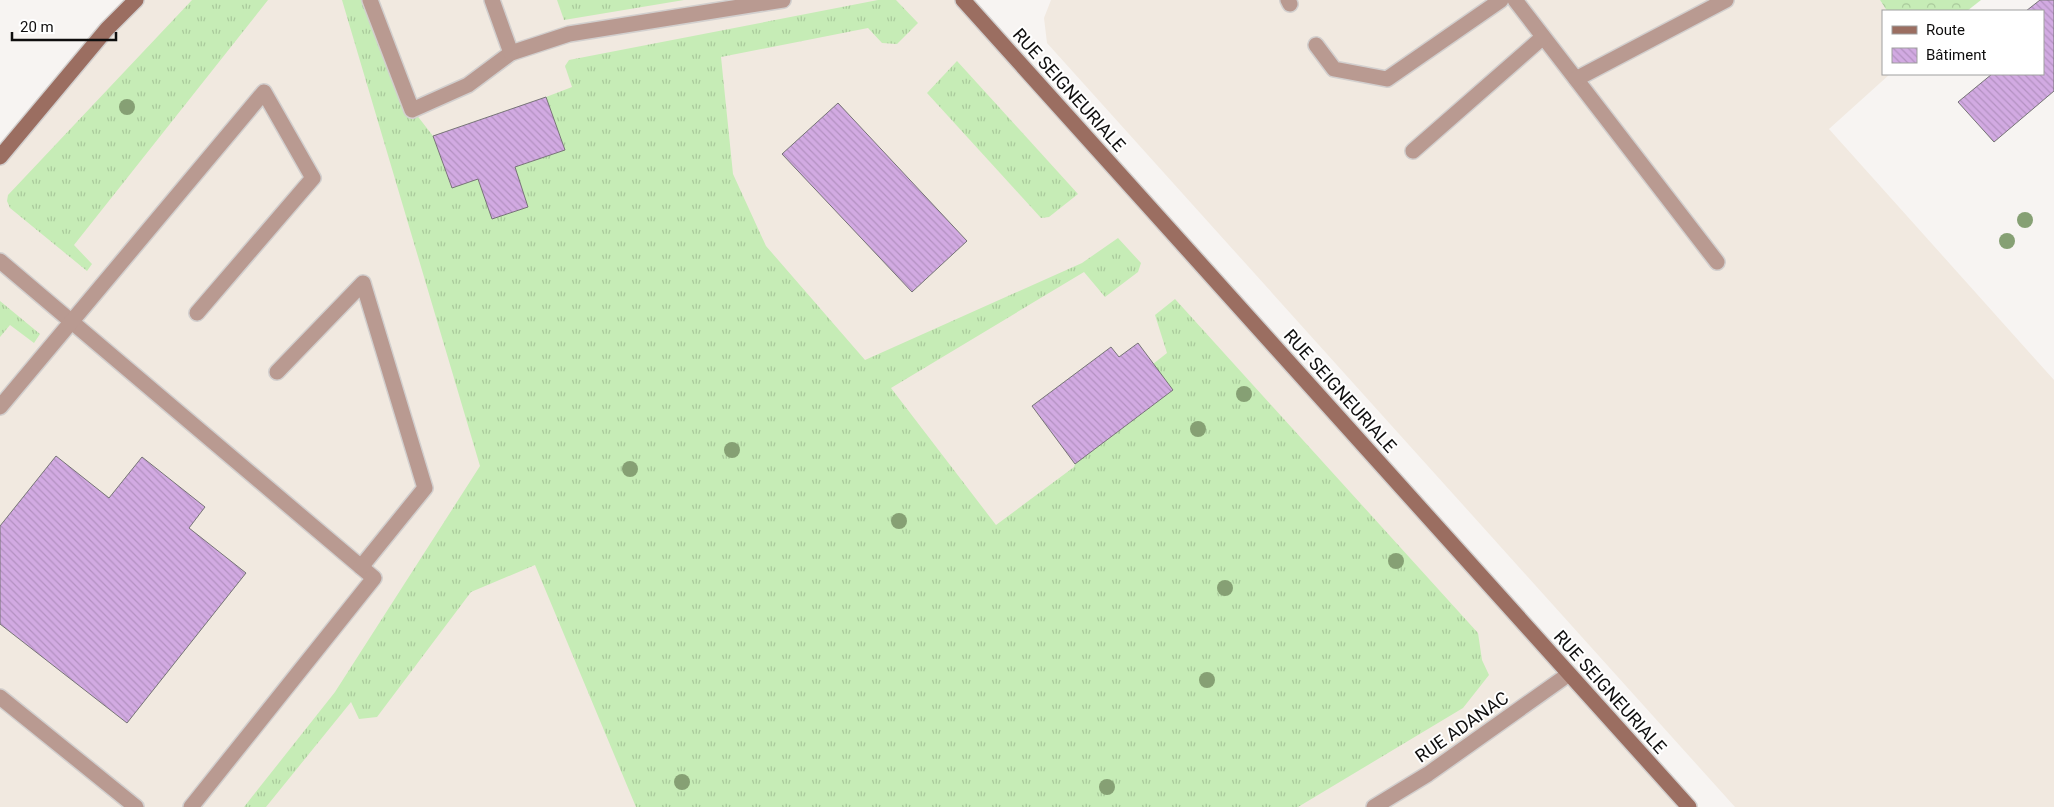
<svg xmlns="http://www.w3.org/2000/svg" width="2054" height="807" font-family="Roboto,sans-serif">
<defs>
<pattern id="grass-tufts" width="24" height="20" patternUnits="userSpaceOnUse" patternTransform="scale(1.25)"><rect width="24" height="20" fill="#c6ecb6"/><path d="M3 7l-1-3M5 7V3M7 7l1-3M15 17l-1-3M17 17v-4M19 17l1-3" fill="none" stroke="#a9c99b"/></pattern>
<pattern id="forest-crowns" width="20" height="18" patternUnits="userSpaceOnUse" patternTransform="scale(1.25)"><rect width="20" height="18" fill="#c6ecb6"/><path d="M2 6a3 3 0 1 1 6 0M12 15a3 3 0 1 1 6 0" fill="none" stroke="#a9c99b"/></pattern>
<pattern id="building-back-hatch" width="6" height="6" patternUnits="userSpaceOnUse" patternTransform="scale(1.25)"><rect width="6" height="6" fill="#d2aae2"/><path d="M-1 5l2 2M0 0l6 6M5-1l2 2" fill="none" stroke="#b391c1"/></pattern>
</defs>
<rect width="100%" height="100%" fill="#f7f4f2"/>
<g fill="#f1e9e0">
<polygon points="136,0 963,0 1689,807 0,807 0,157"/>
<polygon points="1051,0 1880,0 1887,11 1883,11 1883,74 1890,74 1829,129 2054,380 2054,807 1735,807 1047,43 1044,18"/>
</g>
<g fill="url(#grass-tufts)">
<polygon points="192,0 268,0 74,245 92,264 87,271 10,208 7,201 8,195"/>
<polygon points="342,0 370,0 412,109 433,136 451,187 478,179 492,219 528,207 515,167 565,150 546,97 572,87 565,66 569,60 878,0 896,0 918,23 897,44 882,43 868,28 721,57 733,174 766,246 865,360 1082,263 1118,238 1141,263 1138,272 1105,297 1084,272 891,388 996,525 1074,467 1075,464 1172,391 1153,364 1167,353 1155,315 1175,299 1478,633 1482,660 1489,675 1463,708 1298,807 636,807 535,565 471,592 377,717 359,719 351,702 266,807 244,807 335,692 480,466"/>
<polygon points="557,0 684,0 564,20"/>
<polygon points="957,61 1078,194 1049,217 1041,218 927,93"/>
<polygon points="0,301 40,334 34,343 10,325 0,337"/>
</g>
<polygon fill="url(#forest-crowns)" points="1880,0 1981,0 1967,11 1887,11"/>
<g fill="url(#building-back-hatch)" stroke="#767476">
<polygon points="2040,0 2054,0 2054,91 1994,142 1958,102 1992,74 2043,74 2043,11 2026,11"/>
<polygon points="546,97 565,150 515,167 528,207 492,219 478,179 452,188 433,136"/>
<polygon points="838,103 967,241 912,292 782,154"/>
<polygon points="1138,343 1173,390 1075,464 1032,406 1111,347 1119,357"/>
<polygon points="56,456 109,498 142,457 205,507 189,528 246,573 127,723 0,624 0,526"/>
</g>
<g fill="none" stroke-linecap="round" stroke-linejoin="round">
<defs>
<g id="lane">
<polyline points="370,0 412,110 468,85 511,53 569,34 783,0"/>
<polyline points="492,0 511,53"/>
<polyline points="1288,0 1290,4"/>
<polyline points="1515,0 1717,262"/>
<polyline points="1316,45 1334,69 1387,79 1501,0"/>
<polyline points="1576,79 1726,0"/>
<polyline points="1413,151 1543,37"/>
<polyline points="0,261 374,578 191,807"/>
<polyline points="277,372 363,283 425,488 361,567"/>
<polyline points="0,407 264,92 313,178 197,313"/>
<polyline points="0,697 136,807"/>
</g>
<polyline id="street" points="1374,807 1428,774 1569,674"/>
<g id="secondary">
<polyline points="963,0 1689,807"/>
<polyline points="0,157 107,29 136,0"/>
</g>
</defs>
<use href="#lane" stroke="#d2cfce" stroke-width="18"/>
<use href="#street" stroke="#d2cfce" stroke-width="18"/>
<use href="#secondary" stroke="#d2cfce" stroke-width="18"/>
<use href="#lane" stroke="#b99a91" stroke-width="15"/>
<use href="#street" stroke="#b99a91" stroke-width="15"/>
<use href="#secondary" stroke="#9b6e61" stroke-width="15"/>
</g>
<g fill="#86a074">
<circle cx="127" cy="107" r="8"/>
<circle cx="2025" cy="220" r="8"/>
<circle cx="2007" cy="241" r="8"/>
<circle cx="1244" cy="394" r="8"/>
<circle cx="1198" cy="429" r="8"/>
<circle cx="732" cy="450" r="8"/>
<circle cx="630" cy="469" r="8"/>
<circle cx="899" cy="521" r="8"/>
<circle cx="1396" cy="561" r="8"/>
<circle cx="1225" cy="588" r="8"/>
<circle cx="1207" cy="680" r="8"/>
<circle cx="682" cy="782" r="8"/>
<circle cx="1107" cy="787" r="8"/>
</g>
<g text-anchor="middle" stroke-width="4" stroke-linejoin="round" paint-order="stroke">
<g font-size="18" fill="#0f0e0e" stroke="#fff">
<text transform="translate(1069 90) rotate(48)" y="6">RUE SEIGNEURIALE</text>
<text transform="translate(1340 391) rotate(48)" y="6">RUE SEIGNEURIALE</text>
<text transform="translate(1610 692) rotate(48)" y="6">RUE SEIGNEURIALE</text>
<text transform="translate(1462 727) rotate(-35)" y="6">RUE ADANAC</text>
</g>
</g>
<rect x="1882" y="10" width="162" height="65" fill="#ffffff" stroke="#9f9f9f"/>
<rect x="1892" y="26" width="25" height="8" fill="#9b6e61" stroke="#9f9f9f"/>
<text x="1926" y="35" font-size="15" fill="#0f0e0e">Route</text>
<rect x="1892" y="48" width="25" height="15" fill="url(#building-back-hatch)" stroke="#9f9f9f"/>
<text x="1926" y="60" font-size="15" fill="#0f0e0e">Bâtiment</text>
<path d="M12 32v8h104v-8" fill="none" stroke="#0f0e0e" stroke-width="2.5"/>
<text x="20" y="32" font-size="15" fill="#0f0e0e" stroke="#ffffff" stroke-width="4" paint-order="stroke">20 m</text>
</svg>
